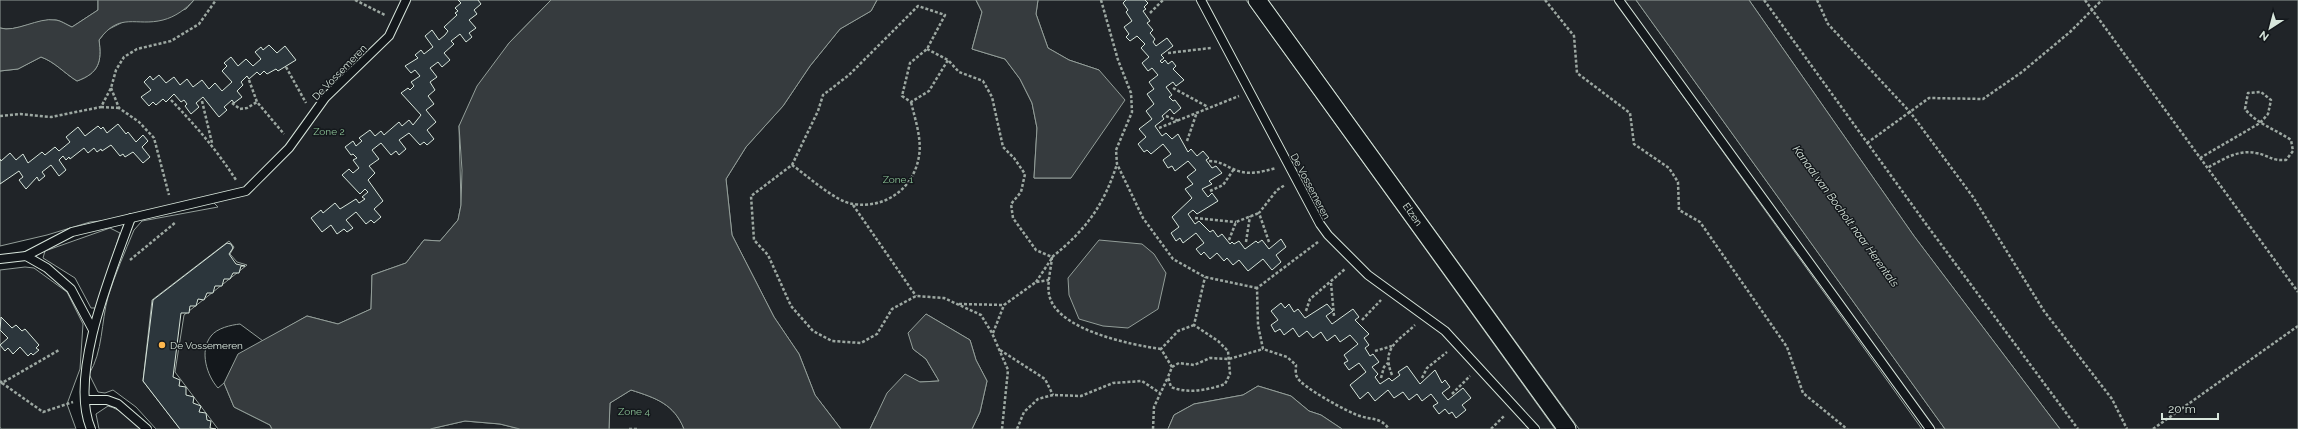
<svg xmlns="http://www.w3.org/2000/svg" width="2298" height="429" font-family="Raleway,sans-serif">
<rect width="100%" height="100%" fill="#14181c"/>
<g fill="#202428" stroke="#939e99">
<path d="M0,0H98V10L72,27C67,25 60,20 55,20C39,18 15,33 0,28Z"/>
<path d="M194,0H551L509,43L459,126L461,205L458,220L440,241L424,240L406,263L372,275L371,309L338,324L307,316L263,341L240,324C231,325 217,328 211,336C199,351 207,376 218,388L224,383L234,407L270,425L272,429H218L175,372L184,315L247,265L237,262L230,254L234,247L229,241L152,300L143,381L180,429H156L136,407L113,390L105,393L98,392L89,374C103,352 101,322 108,297C115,274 125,252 134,230L142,221L218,207L211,200L131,218L90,222L47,235L0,246V71L18,69L41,57C55,62 64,73 77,81C99,73 102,62 99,40L107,30L127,20L145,21L186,9Z"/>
<polygon points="877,0 976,0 982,12 972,49 1005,59 1020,79 1032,103 1037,128 1034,178 1071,178 1099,70 1069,60 1048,48 1036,14 1038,0 1246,0 1555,429 1342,429 1321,415 1309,411 1291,396 1258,386 1243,395 1194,404 1174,415 1168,429 972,429 980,412 987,381 976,360 970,340 926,314 913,349 926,359 939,381 920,382 876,416 870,429 841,429 815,395 799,354 774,317 732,235 726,179 746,147 783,106 810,66 840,29 871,11"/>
<polygon points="1268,0 1614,0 1922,429 1579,429"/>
<polygon points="1623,0 1636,0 1945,429 1935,429"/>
<polygon points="1749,0 2298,0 2298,429 2060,429 1914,236"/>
<polygon points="110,228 120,233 97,308 91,308 75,278 43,258 45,251"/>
<polygon points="25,267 34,268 67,292 83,324 80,369 67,404 76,429 1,429 0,427 0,270"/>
<path d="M631,390C656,398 674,404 684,429H609L610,403Z"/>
<path d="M108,406C120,409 134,420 140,429H99L96,414Z"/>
<polygon points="465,421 500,424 520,429 430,429"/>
</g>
<g fill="#363b3e" stroke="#939e99">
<path d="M98,0H194C186,9 175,17 163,20C136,27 120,11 99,40C102,62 99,73 77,81C64,73 55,62 41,57L18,69L0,71V28C15,33 39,17 55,20C60,20 67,25 72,27L98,10Z"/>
<path d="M551,0H877L871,11L840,29L810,66L783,106L746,147L726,179L732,235L774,317L799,354L815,395L841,429H684C674,404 656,398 631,390L610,403L609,429H520L500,424L465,421L430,429H272L270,425L234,407L224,383L238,354L307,316L338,324L371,309L372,275L406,263L424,240L440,241L458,220L461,205L462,170L459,126L477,86L509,43Z"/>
<polygon points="976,0 1038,0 1036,14 1048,48 1069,60 1099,70 1125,100 1071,178 1034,178 1037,128 1032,103 1020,79 1005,59 972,49 982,12"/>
<polygon points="1636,0 1749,0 1914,236 2060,429 1945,429"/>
<polygon points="1099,240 1142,244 1154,254 1166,273 1158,309 1128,328 1103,326 1079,319 1069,295 1068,278"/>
<polygon points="926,314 970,340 976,360 987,381 980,412 972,429 870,429 887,393 905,374 920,382 939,381 926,359 913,349 908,333"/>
<polygon points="1258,386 1291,396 1309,411 1321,415 1342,429 1168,429 1174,415 1194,404 1243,395"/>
</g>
<g fill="#2c363c" stroke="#d8e6dc">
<polygon points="458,0 478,0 481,4 474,10 477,14 469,20 476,28 469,33 472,37 466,42 460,34 451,41 454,44 444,53 450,60 442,67 438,62 430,68 437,77 430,82 435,90 428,96 434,104 426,110 436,122 427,130 434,139 427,145 424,142 420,145 409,133 399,140 406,149 399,155 396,151 391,155 381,143 372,150 379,159 369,166 375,173 368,180 383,201 374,209 381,217 374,223 371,220 366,224 356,212 346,220 353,228 347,232 344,229 337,234 331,225 322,232 311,218 321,210 323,213 335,203 340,209 356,199 359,203 365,199 362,197 368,192 365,189 360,194 342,175 349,169 353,173 359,168 353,160 357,158 353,154 351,155 345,147 353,141 356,146 362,141 359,138 370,130 375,136 381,131 384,135 399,122 402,126 409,120 413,125 421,115 401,93 408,88 410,90 414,86 411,82 420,76 415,70 411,73 405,66 418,58 415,55 421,50 424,54 433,47 425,36 432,30 439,40 445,35 448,31 444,27 457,15 455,13 458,11 455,8 461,3"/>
<polygon points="1126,0 1145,0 1148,3 1144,7 1146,9 1143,11 1150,21 1147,23 1153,30 1150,33 1155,39 1153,42 1156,46 1167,38 1173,46 1161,55 1164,58 1160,61 1162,63 1165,60 1168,64 1172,61 1176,66 1173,69 1184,80 1176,86 1173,82 1166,87 1172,95 1169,97 1173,101 1175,100 1181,108 1174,114 1170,109 1162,116 1164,119 1155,126 1162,136 1166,133 1172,139 1178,134 1188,152 1191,149 1197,156 1203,151 1209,158 1206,160 1212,168 1216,166 1222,173 1209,181 1212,184 1202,189 1208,197 1212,193 1218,201 1197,214 1193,210 1188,214 1195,224 1199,221 1210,232 1213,230 1218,237 1222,234 1230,244 1232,242 1234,244 1239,241 1245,249 1256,241 1258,243 1262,240 1269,249 1281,239 1286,247 1276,255 1281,262 1272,270 1263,259 1248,271 1239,260 1233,265 1227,258 1224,261 1217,253 1210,259 1204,252 1201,255 1196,249 1204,243 1196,233 1183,243 1180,238 1176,241 1171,233 1179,227 1172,217 1192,198 1185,189 1193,184 1187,177 1196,170 1188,161 1175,171 1172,166 1168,168 1163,160 1171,154 1163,144 1151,154 1147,150 1144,152 1138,144 1146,137 1139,129 1152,119 1146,111 1154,104 1147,94 1154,89 1149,82 1158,75 1152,68 1148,71 1142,63 1149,57 1141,48 1145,44 1137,36 1130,41 1126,37 1129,34 1124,27 1132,21 1126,12 1128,10 1123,3"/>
<polygon points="269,45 277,53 285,46 296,60 278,71 276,69 267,74 264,71 260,75 257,72 249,79 247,76 241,82 243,85 237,91 242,97 234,103 232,100 224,107 227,110 219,117 203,97 196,103 199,107 191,114 185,106 187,104 184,100 181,102 174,94 166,102 163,99 156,105 153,102 149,106 141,97 151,90 144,82 150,76 153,80 159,75 166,83 174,77 180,85 187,79 193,87 202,80 209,89 215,83 222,91 232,82 222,71 227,66 224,63 231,57 238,66 246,59 253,66 261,59 255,52 261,47 263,50"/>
<polygon points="118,124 126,134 128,132 136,142 143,135 148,141 142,147 150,157 143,163 133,152 125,157 123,154 120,156 111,145 102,151 101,149 97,152 94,148 88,153 84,148 70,159 69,157 66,160 63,156 59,160 66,170 59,176 51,165 42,172 45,176 39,181 37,177 26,189 19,180 23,177 19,171 0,184 0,159 1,161 10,153 16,160 23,154 28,163 42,152 45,155 55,147 59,151 70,142 66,137 78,127 85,136 98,126 101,129 103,127 107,133"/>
<polygon points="227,243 231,244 233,248 229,254 236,264 245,266 241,266 239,273 233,273 230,279 224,279 222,286 215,286 213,293 207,293 204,300 198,299 196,306 190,306 189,313 181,313 173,377 180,380 179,386 186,387 186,395 194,397 193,403 201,406 199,412 206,413 207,420 211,421 210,428 216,429 180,429 143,381 153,300"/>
<polygon points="1281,303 1285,308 1289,304 1294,312 1298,309 1305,318 1327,304 1333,311 1326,316 1332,324 1353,309 1359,317 1355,320 1369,334 1364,338 1369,345 1365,348 1370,356 1373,354 1379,362 1372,367 1378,374 1375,377 1380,384 1389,378 1392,381 1400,375 1398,372 1407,366 1420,384 1435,370 1442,383 1445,380 1450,387 1442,393 1448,400 1463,388 1471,398 1462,405 1466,410 1456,418 1452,412 1449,414 1445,409 1439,414 1433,406 1438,403 1431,394 1422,401 1417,394 1409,400 1403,392 1394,398 1388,390 1375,401 1368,392 1360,399 1350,385 1366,372 1359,363 1349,370 1344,363 1348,361 1344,355 1358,344 1350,335 1340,342 1335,335 1327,341 1321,332 1313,338 1307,331 1299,337 1293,328 1284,335 1280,329 1275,332 1271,325 1278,320 1271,311"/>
<polygon points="1,317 12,328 16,325 22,331 25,329 39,345 36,348 39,350 33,355 31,353 28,356 20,347 13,354 8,348 5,351 0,345 8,338 0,330"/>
</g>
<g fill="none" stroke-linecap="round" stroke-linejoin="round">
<defs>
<g id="lane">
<polyline points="1201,0 1320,224 1328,235 1368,275 1445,331 1535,429"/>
<polyline points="1619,0 1930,429"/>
<polyline points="26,256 72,232 246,191 289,148 325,98 389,36 406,0"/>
<polyline points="0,259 26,256 47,268 71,289 93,330"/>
<polyline points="85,400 107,400 118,404 147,429"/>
<path d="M91,429C68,376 112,270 131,218"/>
</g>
<polyline id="street" points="1257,0 1567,429"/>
</defs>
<use href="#lane" stroke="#d8e6dc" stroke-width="10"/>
<use href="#street" stroke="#d8e6dc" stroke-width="19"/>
<g stroke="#9da8a2" stroke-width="2.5" stroke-dasharray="3 2" stroke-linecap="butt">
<polyline points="355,0 385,15"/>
<polyline points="1101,0 1118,60 1131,93 1132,112 1116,150 1117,164 1143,218 1173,259 1205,277 1257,288"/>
<polyline points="1545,0 1574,36 1577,73 1630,113 1634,144 1669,168 1678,182 1679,210 1700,222 1787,347 1803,393 1847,429"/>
<polyline points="1764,0 1926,224 2078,429"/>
<polyline points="1817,0 1828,24 1910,112 1973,197 2044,311 2112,399 2127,429"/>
<polyline points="2085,0 2298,292"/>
<polyline points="1150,13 1163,0"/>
<polyline points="927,49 948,60"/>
<polyline points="1168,53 1211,48"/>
<polyline points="286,67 306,103"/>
<polyline points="249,80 257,102 284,134"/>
<polyline points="111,88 119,108 139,122 154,138 169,195"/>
<polyline points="1173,88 1208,107"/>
<path d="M171,100C196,126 216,149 236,180"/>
<polyline points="202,101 212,143"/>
<polyline points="232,103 240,109 247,108 257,102"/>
<polyline points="101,107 119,108"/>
<polyline points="0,116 20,114 51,117 101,107 111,88 116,70 124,57 137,49 171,41 199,24 216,0"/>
<polyline points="1166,116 1179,121"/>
<polyline points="1159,128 1239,96"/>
<polyline points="1187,141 1197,112"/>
<polyline points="1867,143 1929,98 1983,99 2022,72 2070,32 2102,0"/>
<path d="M2200,158L2260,123L2268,114L2271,100L2261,92L2248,93L2245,109C2257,124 2275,129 2291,140L2293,151L2286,160C2270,161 2269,155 2256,153C2238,149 2222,160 2207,168"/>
<path d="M1209,161C1219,161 1224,165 1233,169C1248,176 1261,172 1276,168"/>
<path d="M792,165C808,176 834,201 853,204C886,209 914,188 919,156C922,139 915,119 911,102"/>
<polyline points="1210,191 1223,185 1234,169"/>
<polyline points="853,205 916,296"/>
<polyline points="1195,218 1236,222"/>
<polyline points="1229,240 1236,222 1259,213"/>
<polyline points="1246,242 1250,216"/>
<polyline points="1269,242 1259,213 1277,190 1285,185"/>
<path d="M1318,242L1257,288L1258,325L1263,349L1287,357L1296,365C1296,368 1295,374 1297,377C1300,386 1349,413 1360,416C1372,420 1380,417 1389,429"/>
<path d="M1052,257C1051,269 1047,283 1049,294C1055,330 1132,345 1161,349"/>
<polyline points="130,260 176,222"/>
<polyline points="1036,282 1052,258"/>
<polyline points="1331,283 1334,316"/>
<polyline points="959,304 1004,305"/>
<polyline points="1306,311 1310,299 1345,269"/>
<polyline points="1362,320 1381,300"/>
<path d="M1194,325L1178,331L1161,349L1172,367L1168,377L1171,387C1188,394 1208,390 1225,384L1230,374L1228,351L1218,341L1194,325L1205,277"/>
<polyline points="993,333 1004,305 1036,282 1049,280"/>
<polyline points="1000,350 1045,379 1053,395"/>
<polyline points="1375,351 1392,346"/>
<polyline points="1172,367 1179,363 1194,365 1210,358 1229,359 1263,349"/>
<path d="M1392,375C1381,348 1397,342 1415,325"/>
<polyline points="1381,378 1384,367 1388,363"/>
<polyline points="1422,378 1427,368 1447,352"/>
<polyline points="0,381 2,383 59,350"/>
<polyline points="2,383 43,412 73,402"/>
<polyline points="1452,394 1470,376"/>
<polyline points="629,429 637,429"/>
<path d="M1002,429L1008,370L992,333L981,315L944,298L916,296L892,309L877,334L861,343L832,341L813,331L791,306L768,255L754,240L751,196L792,165L818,111L823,95L849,75L918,6L945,15L927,49L910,63L902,96L911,102L929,91L948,60L959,72L983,81L992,97L1003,147L1014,158L1025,174L1021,192L1011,204L1013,218L1036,250L1052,257C1086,230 1104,205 1117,164"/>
<polyline points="1017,429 1024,412 1038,399 1053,395 1081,396 1113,383 1142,381 1160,393"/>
<polyline points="1153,429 1154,407 1168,377"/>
<polyline points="1491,429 1504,416"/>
<polyline points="2153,429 2298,326"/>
</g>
<use href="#lane" stroke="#14181c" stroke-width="8"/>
<use href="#street" stroke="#14181c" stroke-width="17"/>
</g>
<circle fill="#ffb74d" stroke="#14181c" stroke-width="1.5" cx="162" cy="345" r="4"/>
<g text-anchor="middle" stroke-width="3" stroke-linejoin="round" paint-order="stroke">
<g font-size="10" fill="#d8e6dc" stroke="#14181c">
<text transform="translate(339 72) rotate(-46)" y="4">De Vossemeren</text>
<text transform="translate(1311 186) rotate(62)" y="4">De Vossemeren</text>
<text transform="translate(1413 214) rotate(54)" y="4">Elzen</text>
</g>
<g font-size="10" fill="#8ac095" stroke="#14181c">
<text x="329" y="135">Zone 2</text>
<text x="898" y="183">Zone 1</text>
<text x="634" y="415">Zone 4</text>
</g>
<g font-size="10" fill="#d8e6dc" stroke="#14181c" text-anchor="start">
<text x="170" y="349">De Vossemeren</text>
</g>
<g font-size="11" font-style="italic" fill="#d8e6dc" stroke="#14181c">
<text transform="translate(1846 216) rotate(54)" y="4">Kanaal van Bocholt naar Herentals</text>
</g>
</g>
<g transform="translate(2270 28) rotate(216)" stroke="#14181c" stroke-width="3" paint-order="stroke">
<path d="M0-3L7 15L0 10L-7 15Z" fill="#d8e6dc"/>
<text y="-6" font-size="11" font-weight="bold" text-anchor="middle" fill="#d8e6dc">N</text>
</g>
<path d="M2162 413v6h56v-6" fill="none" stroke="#d8e6dc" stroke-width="2"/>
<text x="2168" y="413" font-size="12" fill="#d8e6dc" stroke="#14181c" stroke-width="3" paint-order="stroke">20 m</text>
</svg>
